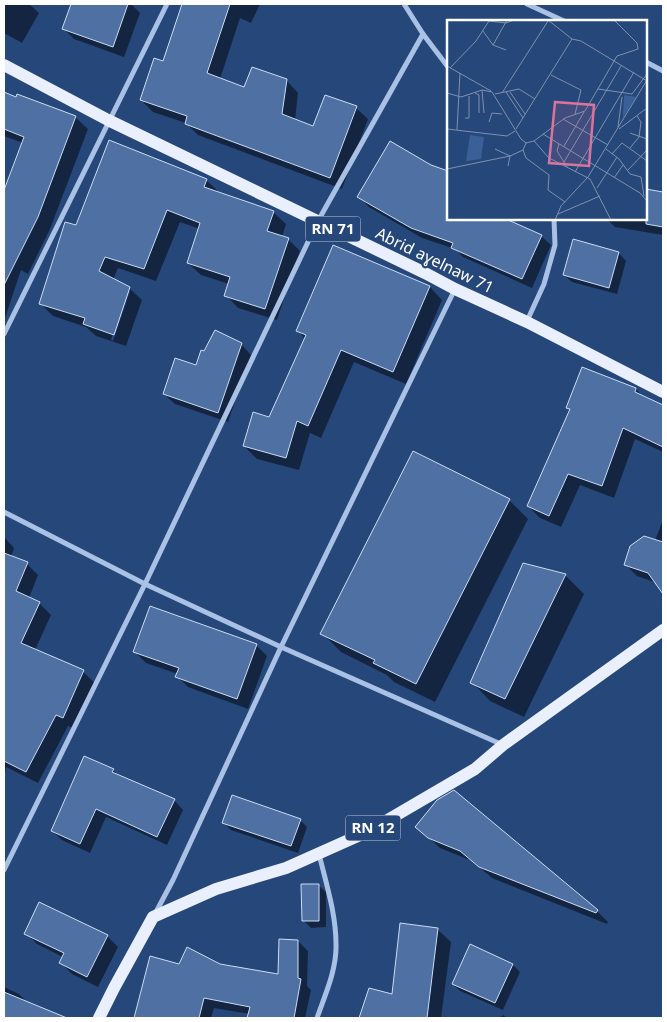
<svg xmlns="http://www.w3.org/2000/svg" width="667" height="1022" font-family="'Noto Sans',sans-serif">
<rect width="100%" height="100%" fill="#26477a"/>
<g fill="#0007" fill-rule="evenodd">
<polygon points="4,4 29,4 39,13 22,43 4,33"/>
<polygon points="72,4 131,4 140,13 124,57 74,39 63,28"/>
<polygon points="190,4 260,4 251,23 240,18 220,79 245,88 286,80 298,93 295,120 314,127 356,108 368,119 342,189 198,135 186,123 153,112 141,100 164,62"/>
<polygon points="4,93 75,117 88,129 50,229 28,274 21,270 4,321 4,193 23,143 4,136"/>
<polygon points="431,166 448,172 448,219 503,219 541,236 551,245 532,288 463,257 455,249 422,238 369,207 359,197"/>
<path d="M206,180L219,192L218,193L273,212L286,224L282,237L288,239L300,251L277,320L238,308L226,295L229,284L201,275L188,263L200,229L180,222L156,281L118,268L113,280L129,288L142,300L126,346L96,336L86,327L53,316L41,304L76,226ZM127,291H130L113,341L111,340Z"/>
<polygon points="646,190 663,193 663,235 615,227 607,219 646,219"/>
<polygon points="619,253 626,261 617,294 572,282 564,275"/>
<polygon points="430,287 442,300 406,384 354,362 321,438 310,433 299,470 257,459 244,446 270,418 305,339 298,331"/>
<polygon points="241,344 251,355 228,422 175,404 164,394 196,367 205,352"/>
<polygon points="636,389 644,398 663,407 663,452 635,439 614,498 580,485 561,527 540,518 528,506 571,411 568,407"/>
<polygon points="509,500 528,519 435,702 394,682 387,675 341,652 322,633"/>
<polygon points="662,522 663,522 663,589 657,583 637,576 625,564 655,541"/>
<polygon points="4,537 14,548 11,557 27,564 38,575 29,598 39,603 51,615 35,650 83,672 95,683 75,729 68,726 38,783 6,767 4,779 4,612 13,591 4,587"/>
<polygon points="524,565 566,576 584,594 524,717 490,701 472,682"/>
<polygon points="256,645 267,656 248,709 188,687 177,676 178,674 146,663 135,652"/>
<polygon points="113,770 119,776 174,800 183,810 167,845 106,817 90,853 62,840 52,831"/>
<polygon points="300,820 307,827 298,853 231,830 224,823"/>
<polygon points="417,827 597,911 608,922 607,924 492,878 472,861 440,848"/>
<polygon points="318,885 326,892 326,927 311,928 303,920"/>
<polygon points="437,929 451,942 441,1018 361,1018 369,989 393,996"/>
<polygon points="26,933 107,936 118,947 98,987 72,974 61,963 63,957 37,944"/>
<polygon points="298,941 308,951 307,986 311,990 305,1018 248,1018 250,1014 214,1008 211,1018 139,1018 136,1016 180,965 220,965 279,976"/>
<polygon points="513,965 520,972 503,1010 460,991 453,984"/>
<polygon points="4,987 19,994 28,1003 65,1018 4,1018"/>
<polygon points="503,1015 507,1018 500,1018"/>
</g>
<g fill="#4e70a3" stroke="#ccdcf3">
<polygon points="71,4 128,4 113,47 62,29"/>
<polygon points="182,4 230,4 207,73 244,87 252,67 287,79 282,114 313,126 325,95 357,106 330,178 185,124 187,116 140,100 154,58 163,61"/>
<polygon points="4,92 16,97 17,94 76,116 38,217 4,285 4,190 24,137 4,129"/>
<polygon points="109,140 207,179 204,187 274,211 267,231 289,238 265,309 224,296 230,277 187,263 200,223 167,210 144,269 105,257 99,271 130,287 114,335 83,324 85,318 39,304 65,222 76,225"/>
<polygon points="390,141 431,165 448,171 448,219 506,219 542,235 522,279 451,248 453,243 411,228 357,197"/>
<polygon points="646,189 663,192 663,227 646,224"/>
<polygon points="573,239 619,252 609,288 563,275"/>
<polygon points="333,245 430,286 393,372 341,350 308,426 297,421 286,458 243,446 253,412 269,417 306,335 296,331"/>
<polygon points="215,330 242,343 218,413 163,394 175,358 196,365 201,350 204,351"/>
<polygon points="582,367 636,388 635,392 663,405 663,447 623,428 602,486 568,474 549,516 527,506 570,409 566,408"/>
<polygon points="413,451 510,499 416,684 373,663 375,660 320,634"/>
<polygon points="644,536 663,542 663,594 648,573 624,565 630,546"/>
<polygon points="4,553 28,562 16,591 40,602 21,643 84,670 63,718 56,715 26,772 4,761"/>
<polygon points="523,563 566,574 505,699 470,683"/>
<polygon points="150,606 257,644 237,699 175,677 179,668 133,652"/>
<polygon points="84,756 114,769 112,772 175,799 157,837 96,809 80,844 51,831"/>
<polygon points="454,790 598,910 596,913 479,867 460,851 428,838 415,827 437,800"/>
<polygon points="232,795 301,819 291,846 222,823"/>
<polygon points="301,884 319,884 319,921 302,921"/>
<polygon points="39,902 108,935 87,977 59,963 64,953 24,934"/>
<polygon points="400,923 438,928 427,1018 359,1018 369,988 392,994"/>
<polygon points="279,939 298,940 298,978 301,979 294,1018 247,1018 250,1007 204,998 199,1018 134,1018 150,956 179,964 187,947 220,964 278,974"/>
<polygon points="470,944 513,964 495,1003 452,984"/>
<polygon points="4,992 67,1018 4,1018"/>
</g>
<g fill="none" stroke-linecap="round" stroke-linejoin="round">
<g stroke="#a9c1e4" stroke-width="5">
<polyline points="404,4 423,34 448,67"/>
<polyline points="527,4 564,21"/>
<polyline points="646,62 663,71"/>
<polyline points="527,321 544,284 555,245 554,219"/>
<polyline points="4,334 167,4"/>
<polyline points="4,512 145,584 281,647 503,745"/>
<polyline points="4,870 145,584 318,221 423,34"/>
<polyline points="156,912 173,880 281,647 455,289"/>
<path d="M317,1018C325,995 337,969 336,944C336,914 326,883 319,854"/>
</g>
<g stroke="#e9effc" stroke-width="12">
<polyline points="4,65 108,120 425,273 455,289 527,322 663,392"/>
<polyline points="99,1018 114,988 153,917 216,889 286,868 369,831 475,769 503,745 663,630"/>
</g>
</g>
<g text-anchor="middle" stroke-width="4.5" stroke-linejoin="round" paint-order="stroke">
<g fill="#26477a" stroke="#bec8d7" stroke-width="1">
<rect x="305.5" y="216.5" width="55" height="25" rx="4"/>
<rect x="345.5" y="815.5" width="55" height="25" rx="4"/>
</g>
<g font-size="15" font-weight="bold" fill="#fff">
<text x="333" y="234">RN 71</text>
<text x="373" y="833">RN 12</text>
</g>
<g font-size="16" fill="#fff" stroke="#26477a">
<text transform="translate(435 260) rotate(26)" y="6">Abrid aɣelnaw 71</text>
</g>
</g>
<g transform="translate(447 20)">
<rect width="200" height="200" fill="#26477a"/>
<path d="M178,75L189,77L176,98L177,76ZM23,115L37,117L34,139L19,141Z" fill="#3a6097"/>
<path fill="none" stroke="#7d91af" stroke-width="1" d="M101,0L125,19M36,11L46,25L59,30M46,25L60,0M0,46L44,71M3,48L29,21L42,1L59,3L67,0M104,55L134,70L128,94M151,69L185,74L200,54M35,70L37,93M59,72L76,98M63,72L78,94M0,73L14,77L35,70L45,72L74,119L79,123L87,121L118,98L138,91L170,36L191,29L190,23L167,0M28,73L32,75V93M55,73L101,1M48,74L72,69L88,79M18,98H22V76M116,99L161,125M42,102L45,93L55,94M171,107L175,77M0,109L60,116L68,111M69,109L125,19L134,21L200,61M172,109L200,88M10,110L13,53M183,113L200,119M96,114L193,173L200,181M87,121L102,138L143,159L164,200M79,123L76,130L79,138L102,155L101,170L118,182M112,124L110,131L120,147M117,126L137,92M183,128L192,117L194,102L190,96M48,129L63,136L61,146M159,129L172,139L183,154L194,157L197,176M165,134L175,123L200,141M117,142L174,46M0,149L63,136L76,130M180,151L200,130M128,152L187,52M167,158L176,145M150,168L170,137M111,194L153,176M108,200L114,186L141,157L200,60"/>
<path fill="#da749d" fill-opacity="0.15" stroke="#da749d" stroke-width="2.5" d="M108,82L147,85L142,146L102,143Z"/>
<rect width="200" height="200" fill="none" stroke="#fff" stroke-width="2.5"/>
</g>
<rect width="667" height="1022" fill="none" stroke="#ffffff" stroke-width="10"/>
</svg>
